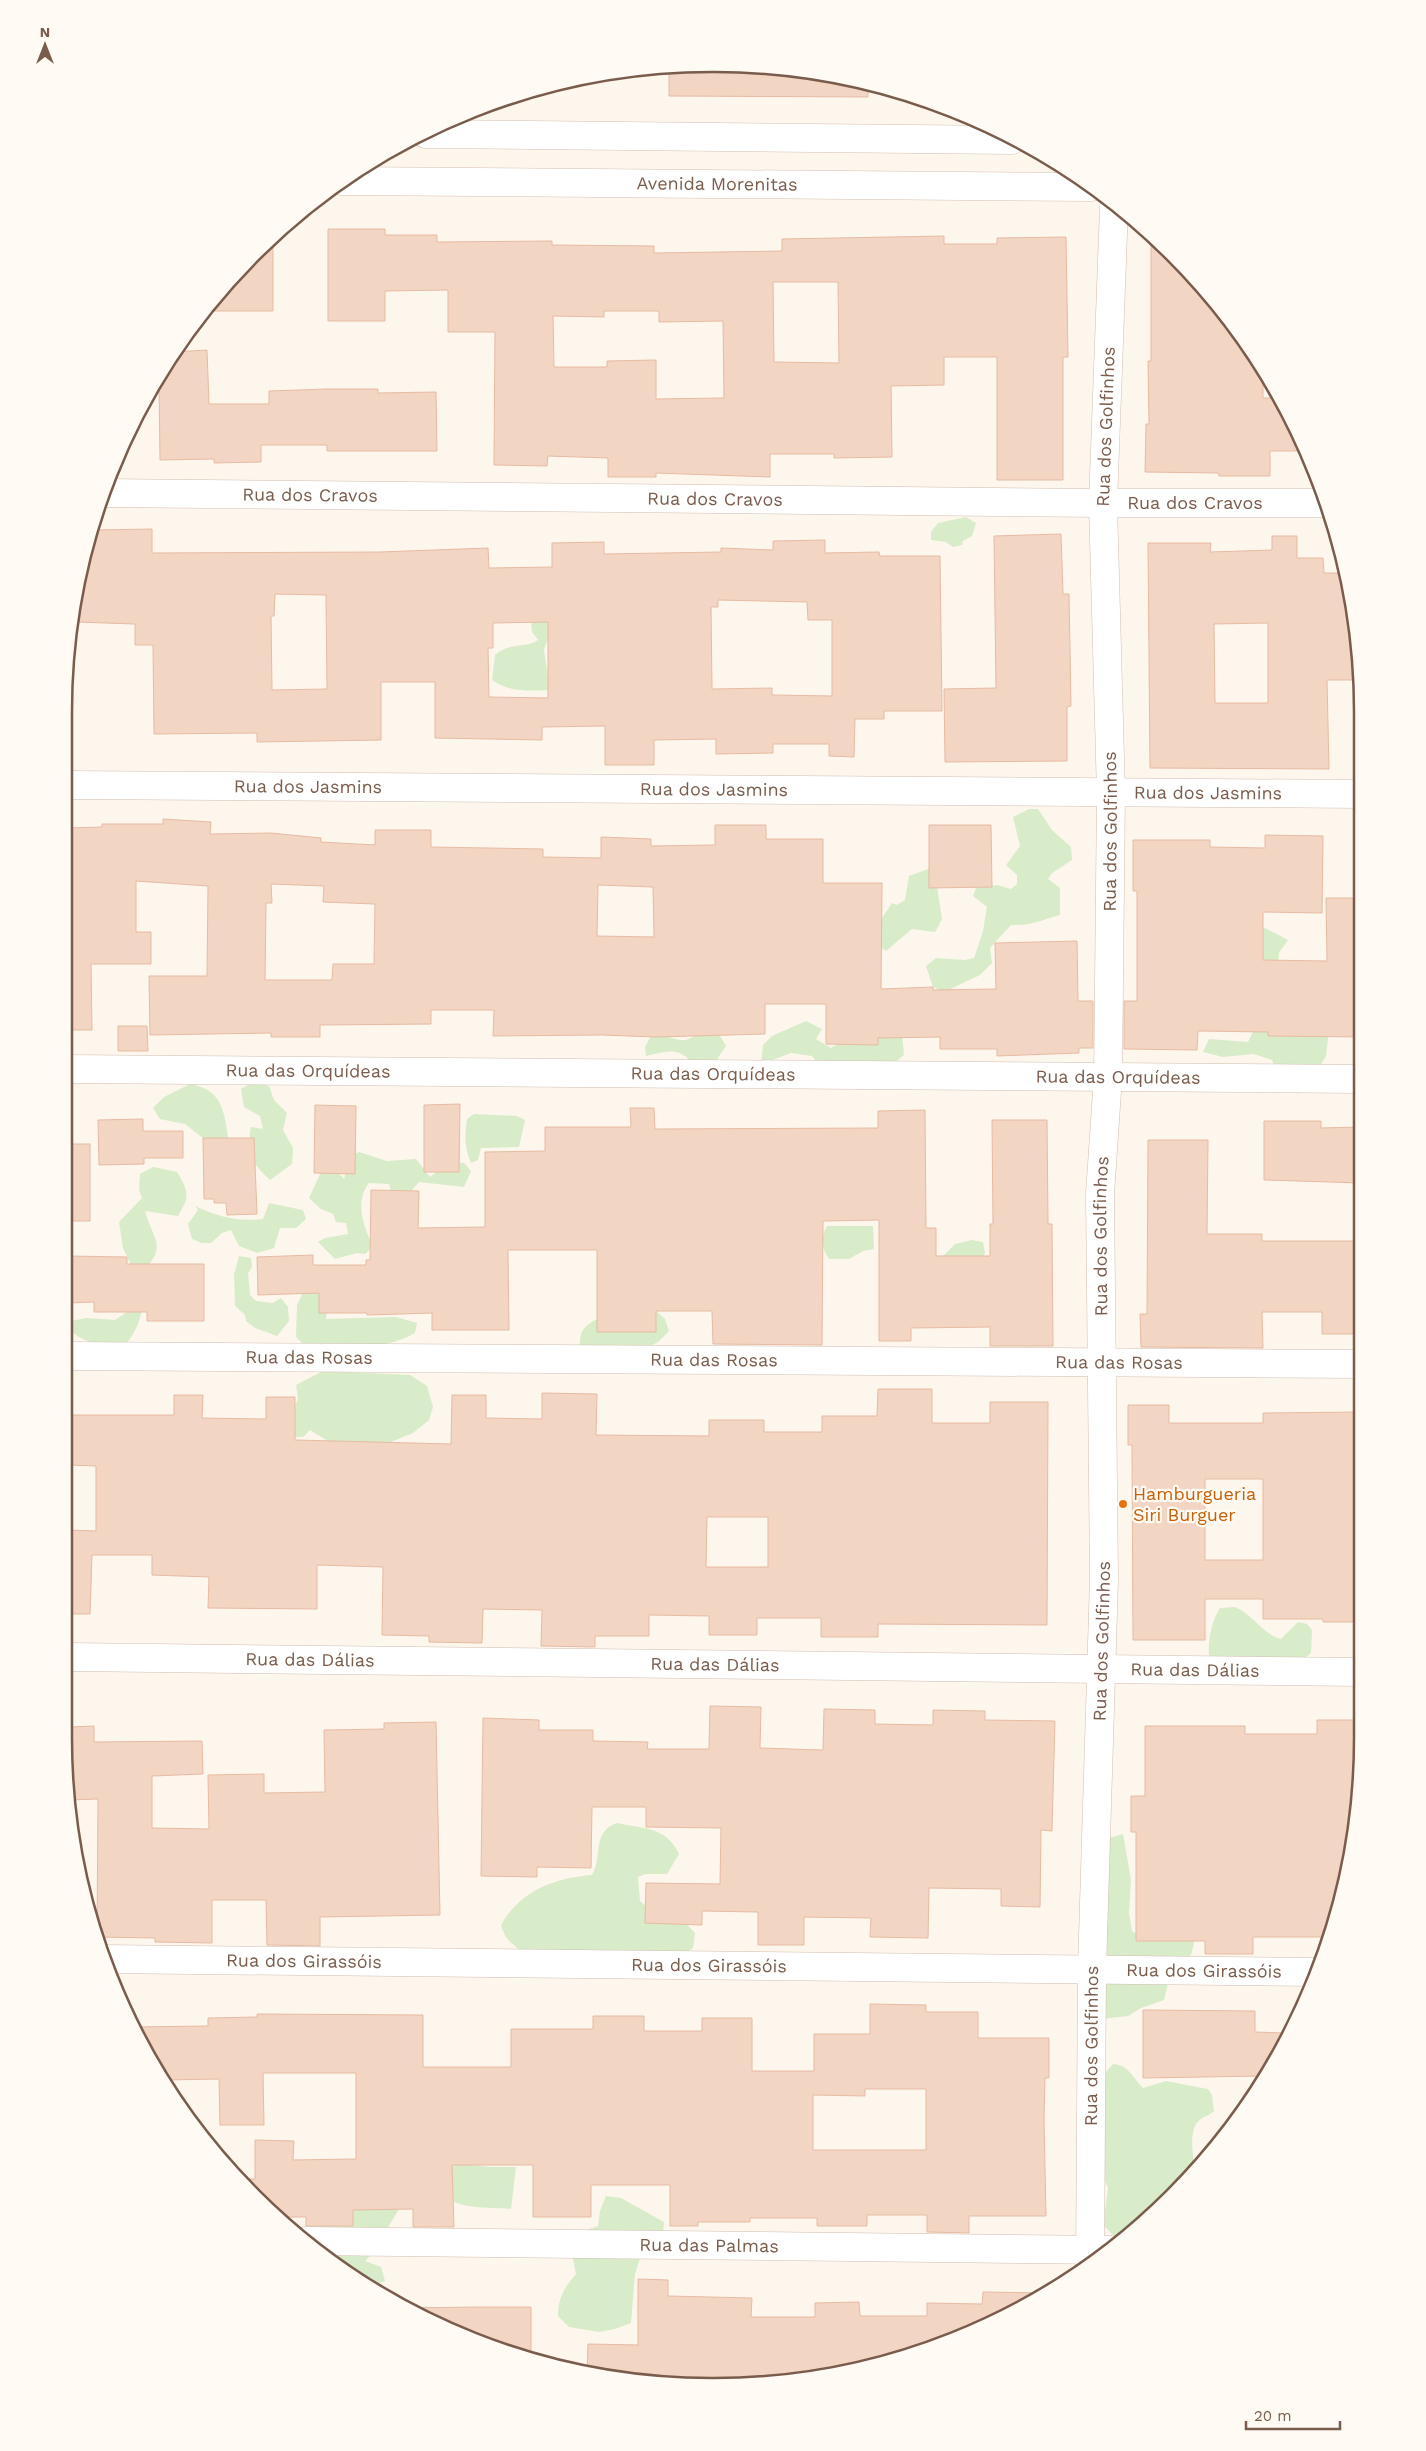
<svg xmlns="http://www.w3.org/2000/svg" width="1426" height="2451" font-family="'Work Sans',sans-serif">
<rect width="100%" height="100%" fill="#fdf6ec"/>
<g fill="#d8ecc9">
<polygon points="966,517 976,523 972,536 963,541 962,545 953,547 946,542 931,540 931,532 938,523"/>
<path d="M550,602L548,638L544,650L550,690C531,691 508,692 492,680L495,655C509,642 524,649 538,640L532,632L531,619Z"/>
<path d="M1029,809H1038L1052,830L1071,847L1072,860L1052,873L1048,879L1060,888V915C1040,920 1033,926 1011,925L990,948L992,963L980,975L944,992L933,987L926,966L936,958L965,960L974,958L983,931L987,907L973,896L976,888L997,885L1011,889L1017,884V875L1006,865L1020,846L1013,817Z"/>
<polygon points="931,868 936,880 942,919 935,932 912,929 886,951 873,943 865,914 882,918 892,903 897,905 905,900 909,876"/>
<polygon points="1265,928 1288,940 1279,953 1275,991 1226,944"/>
<polygon points="806,1021 822,1029 816,1039 831,1048 844,1040 902,1032 904,1055 890,1066 819,1065 812,1056 791,1053 761,1064 763,1045 772,1036"/>
<polygon points="1256,1026 1329,1030 1326,1056 1320,1066 1308,1065 1299,1094 1281,1085 1272,1060 1254,1054 1223,1057 1203,1052 1209,1039 1248,1042"/>
<path d="M652,1034C663,1034 670,1038 680,1040C689,1041 692,1036 700,1034C706,1033 713,1035 720,1036L726,1046L710,1070L695,1067C680,1046 669,1051 646,1056L645,1047Z"/>
<path d="M253,1082L269,1086L274,1100L287,1113L283,1130L293,1148L292,1164L270,1180C251,1163 246,1152 251,1127L263,1129L260,1116L244,1107L241,1089Z"/>
<path d="M190,1084C222,1090 224,1110 228,1138L213,1146L185,1124L160,1119L153,1108L164,1097Z"/>
<path d="M474,1114L517,1116L525,1120L519,1147L481,1148L478,1160L471,1163C464,1148 465,1134 467,1119Z"/>
<path d="M359,1152L387,1161L416,1159L430,1177L448,1162L464,1163L471,1171L464,1187L419,1182L406,1197L393,1198L389,1184L369,1183C354,1201 364,1228 373,1246L365,1254L357,1253L335,1259L318,1242L325,1238L348,1234L346,1223L336,1222L333,1214L321,1209L309,1198L322,1170L331,1165L344,1179L350,1156Z"/>
<path d="M153,1167L177,1172C189,1192 190,1196 178,1216L145,1211C154,1242 168,1246 141,1273C146,1298 143,1324 126,1344C102,1345 87,1346 69,1329L71,1321L87,1318L115,1320L127,1312L134,1300L132,1267L123,1248L119,1222L142,1198L139,1190L140,1174Z"/>
<path d="M269,1203L303,1210L306,1219L296,1228H280L274,1248L257,1253L239,1246L231,1230L222,1233L211,1243H202L192,1239L188,1224L198,1210L195,1206C219,1217 237,1222 263,1219Z"/>
<path d="M827,1226H873L874,1249L863,1251L849,1259H830C821,1251 821,1235 827,1226Z"/>
<polygon points="972,1240 983,1242 985,1252 983,1259 943,1256 955,1244"/>
<polygon points="239,1256 251,1258 252,1267 248,1273 250,1295 256,1301 273,1303 281,1298 288,1307 289,1321 277,1336 255,1328 246,1321 245,1315 235,1306 234,1275"/>
<path d="M306,1286L324,1288L328,1299L326,1319L396,1317L417,1323L415,1333C383,1352 341,1346 304,1345L296,1337L297,1305Z"/>
<path d="M651,1306L665,1319L669,1331L658,1342L644,1349L579,1350C580,1345 580,1339 581,1334C588,1314 632,1310 651,1306Z"/>
<polygon points="323,1371 410,1375 427,1386 433,1407 429,1420 413,1433 388,1443 328,1441 310,1430 303,1437 285,1437 298,1398 296,1385"/>
<path d="M1235,1607C1252,1614 1265,1636 1281,1639L1298,1622L1307,1624L1312,1630L1311,1653L1305,1658L1210,1660C1206,1646 1212,1619 1220,1608Z"/>
<path d="M617,1823C643,1829 666,1826 679,1854L667,1874H645L638,1877L640,1901L646,1906L678,1915L695,1933L693,1948L686,1953L520,1950C510,1943 504,1937 501,1925C520,1891 554,1878 592,1875C603,1857 591,1832 617,1823Z"/>
<polygon points="1123,1834 1131,1880 1129,1913 1132,1931 1149,1941 1160,1931 1197,1931 1191,1955 1172,1966 1164,2000 1141,2008 1128,2016 1084,2021 1102,1840"/>
<path d="M1113,2064C1129,2065 1133,2078 1143,2088L1166,2081L1208,2089L1212,2095L1214,2111C1210,2115 1205,2116 1201,2119C1186,2129 1195,2157 1194,2173L1120,2242L1103,2225L1108,2188L1098,2167L1097,2082Z"/>
<path d="M454,2163L490,2167H516L511,2209C491,2207 457,2210 442,2194Z"/>
<path d="M606,2196L621,2198L664,2222L663,2236L641,2255L635,2274L631,2323L615,2329L599,2332L569,2327L558,2316C558,2298 564,2288 576,2274L573,2259L565,2246L584,2231L598,2226L600,2211Z"/>
<polygon points="401,2206 371,2255 365,2261 381,2267 385,2281 368,2287 343,2270 344,2261 329,2258 303,2238 310,2226 313,2211"/>
</g>
<g fill="#f3d5c3" stroke="#e6bba3" fill-rule="evenodd">
<polygon points="713,64 839,76 868,85 868,97 669,96 669,68"/>
<path d="M328,229H385V235H437V242L552,241V245L654,246V253L782,251V239L944,236V244H997V238L1066,237L1068,357H1063V480H997V357H944V385L891,386L892,457L834,458V454H770V477L656,473V477H608V458L548,456L547,466L494,465L495,332H448V290L385,291V321H328ZM773,282H838L839,363L774,362ZM604,311H659V322L723,321L724,398L656,399V360L607,361V367H554L553,316L604,317Z"/>
<polygon points="1151,236 1172,254 1263,372 1263,398 1279,398 1304,451 1270,451 1270,476 1219,476 1218,473 1145,472 1146,424 1149,424 1148,361 1151,361"/>
<polygon points="273,239 273,311 207,311 254,254"/>
<polygon points="207,350 209,404 269,404 269,391 327,389 378,389 378,393 436,392 437,451 327,451 327,445 261,445 261,462 214,463 214,459 160,460 159,382 174,352"/>
<path d="M152,529V553L380,552L488,548L489,568L552,567V543L604,542V554L721,552V548L773,550V541L825,540V553L879,552L880,556H940L942,711H884V719H855L854,757L829,756V744H773V753L716,754V739L654,740V765H605V726L542,727V740L435,738V682H381V740L257,742V733L154,734L153,645H135V624L75,622L93,530ZM275,594L326,595L327,689L272,690L271,616H274ZM718,600L807,602L808,620H832V696L772,695V688L712,689L711,607H718ZM548,622V698L489,697L488,648H493V623Z"/>
<polygon points="1061,534 1063,594 1069,594 1071,706 1067,707 1067,761 945,762 944,689 996,688 994,536"/>
<path d="M1272,536H1297V558H1323L1324,573H1342L1361,680H1327L1329,769L1150,768L1148,543H1211L1210,552L1272,550ZM1268,623V703H1215L1214,624Z"/>
<path d="M163,819L211,822L210,834L271,833L321,838V842L375,845V830H431V847L543,849V857L601,858V837L651,839V846L715,845V825H766V839H823V883H882L881,989L933,987V990L996,989L995,943L1077,941L1078,1001H1093V1048H1079V1053L997,1056V1049H940V1037L878,1038V1045L826,1044V1004H765V1034L655,1037L602,1035L493,1036L494,1010H431V1024L320,1025V1037H271V1033L150,1035L149,976H207L208,886L136,881V932H151V964H91L92,1030H66V828L102,827V824H163ZM271,884L324,886L323,902L375,904L374,964H333L332,980H265L266,903H272ZM598,885L653,887L654,937L597,936Z"/>
<polygon points="929,825 991,825 992,887 929,888"/>
<polygon points="1265,835 1323,836 1322,913 1263,912 1263,960 1327,961 1326,898 1361,898 1361,1037 1268,1036 1268,1032 1198,1031 1197,1050 1124,1049 1124,1001 1137,1001 1137,891 1133,891 1133,840 1210,840 1210,847 1265,848"/>
<polygon points="118,1026 147,1026 148,1051 118,1051"/>
<polygon points="460,1104 459,1172 424,1172 424,1105"/>
<polygon points="315,1105 356,1106 355,1174 314,1173"/>
<polygon points="630,1108 654,1108 655,1129 878,1128 878,1111 925,1110 926,1228 936,1228 936,1256 990,1256 990,1224 993,1224 992,1120 1047,1120 1048,1224 1052,1224 1053,1346 990,1346 990,1327 911,1328 911,1341 879,1341 879,1220 823,1221 822,1345 713,1344 712,1311 656,1311 656,1332 597,1332 597,1250 508,1250 509,1330 432,1330 432,1313 367,1315 367,1313 319,1313 319,1293 258,1295 257,1257 313,1255 313,1265 366,1265 366,1260 370,1260 371,1190 419,1191 418,1228 485,1227 485,1152 545,1151 545,1127 631,1127"/>
<polygon points="143,1119 143,1131 183,1131 183,1158 144,1158 144,1164 99,1165 98,1120"/>
<polygon points="1264,1121 1321,1121 1321,1128 1361,1127 1361,1183 1264,1180"/>
<polygon points="203,1138 254,1138 257,1214 227,1215 226,1203 214,1203 214,1199 204,1199"/>
<polygon points="1148,1140 1208,1140 1207,1234 1262,1234 1262,1241 1361,1241 1361,1334 1322,1334 1322,1312 1262,1312 1263,1348 1141,1347 1140,1314 1147,1314"/>
<rect x="67" y="1144" width="23" height="77"/>
<polygon points="67,1256 127,1257 127,1264 204,1264 204,1321 147,1321 147,1312 94,1312 94,1302 67,1303"/>
<path d="M878,1389H932V1423H990V1402H1048L1047,1625L878,1624V1637H821V1618H757V1635H709V1616L649,1615V1636H595V1647L541,1646L542,1610L483,1609L482,1643L429,1642V1636L382,1635L383,1567L317,1565V1609L208,1608L209,1577L152,1575V1555H92L90,1614H69L68,1530L96,1531V1466L68,1465V1415H174V1395H203L202,1418L266,1419V1397H295V1440L451,1444L452,1395H486V1418L542,1419V1393L597,1394L596,1435L709,1436V1420H764V1432H822V1416H877ZM707,1517H768V1567H706Z"/>
<path d="M1128,1405H1169V1423H1263V1413L1361,1412V1622H1323V1619H1263V1599H1205V1640H1133L1132,1445H1128ZM1205,1479H1263V1560H1205Z"/>
<polygon points="710,1706 761,1707 760,1748 823,1750 824,1709 875,1710 875,1724 933,1725 933,1710 985,1711 985,1720 1055,1721 1052,1831 1041,1830 1040,1907 1001,1906 1001,1889 929,1888 928,1938 870,1937 871,1918 804,1917 804,1945 758,1945 758,1912 702,1911 702,1925 645,1923 646,1883 720,1884 721,1828 646,1827 646,1807 592,1807 591,1868 537,1867 537,1877 481,1876 483,1718 539,1720 539,1730 593,1730 593,1741 648,1742 647,1749 709,1749"/>
<polygon points="1317,1720 1361,1720 1361,1781 1330,1937 1253,1937 1253,1954 1205,1954 1205,1941 1136,1941 1136,1832 1131,1832 1131,1796 1145,1796 1145,1726 1245,1726 1245,1734 1317,1734"/>
<polygon points="436,1722 440,1915 320,1917 320,1946 267,1945 266,1900 212,1900 212,1943 155,1942 155,1938 97,1937 98,1799 69,1800 69,1727 94,1726 94,1742 202,1741 203,1774 152,1776 152,1828 209,1829 208,1775 264,1774 264,1793 325,1792 324,1730 384,1729 384,1723"/>
<path d="M870,2004L926,2005V2012H978V2038H1049V2078H1045L1044,2119L1046,2216H969V2233L927,2232V2215H867V2226H817V2218H750V2222H698V2226H670V2185H591V2217H533V2165H452L454,2227H413V2209L353,2210V2226H306V2217H278L254,2197L238,2179H255V2140L294,2141L293,2160L356,2159V2073H263L264,2125H220L219,2079L165,2080L132,2027L208,2026V2018L257,2017V2014L423,2015V2067H511V2029H593V2016H644V2031H702V2018H752V2071H814V2034H870ZM865,2089H926V2150H813V2095L865,2096Z"/>
<polygon points="1143,2010 1255,2011 1255,2032 1285,2033 1264,2076 1143,2078"/>
<polygon points="638,2279 668,2280 668,2296 752,2298 751,2317 815,2317 815,2303 859,2302 860,2316 927,2316 927,2303 982,2304 983,2292 1049,2293 1037,2300 922,2353 839,2375 713,2387 587,2371 588,2344 638,2345"/>
<polygon points="478,2307 531,2307 531,2360 426,2320 405,2308"/>
</g>
<g fill="none" stroke-linecap="round" stroke-linejoin="round">
<defs>
<g id="street">
<path id="s1" d="M104,493L1103,503H1327"/>
<path id="s2" d="M66,785L1361,794"/>
<path id="s3" d="M67,1069L1361,1079"/>
<path id="s4" d="M68,1356L1361,1364"/>
<path id="s5" d="M69,1657L1361,1672"/>
<path id="s6" d="M103,1959L1315,1972"/>
<path id="s7" d="M307,2241L1111,2250"/>
<path id="s8" d="M1090,2266L1092,1969L1104,1579L1100,1194L1108,1077L1111,794L1103,503L1114,207"/>
</g>
<g id="secondary">
<polyline points="426,134 1012,140"/>
<path id="s9" d="M342,181L1091,187"/>
</g>
</defs>
<use href="#street" stroke="#d1beb0" stroke-width="29"/>
<use href="#secondary" stroke="#d6c0b0" stroke-width="29"/>
<use href="#street" stroke="#fff" stroke-width="28"/>
<use href="#secondary" stroke="#fff" stroke-width="28"/>
</g>
<circle fill="#e8710a" stroke="#fffaf3" stroke-width="2" cx="1123" cy="1504" r="5"/>
<g text-anchor="middle" stroke-width="4.5" stroke-linejoin="round" paint-order="stroke">
<g font-size="18" fill="#7a5c4d" stroke="#fffaf3">
<text dy="6" stroke="none"><textPath href="#s9" startOffset="375">Avenida Morenitas</textPath></text>
<text dy="6" stroke="none"><textPath href="#s8" startOffset="1840">Rua dos Golfinhos</textPath></text>
<text dy="6" stroke="none"><textPath href="#s1" startOffset="206">Rua dos Cravos</textPath></text>
<text dy="6" stroke="none"><textPath href="#s1" startOffset="611">Rua dos Cravos</textPath></text>
<text dy="6" stroke="none"><textPath href="#s1" startOffset="1091">Rua dos Cravos</textPath></text>
<text dy="6" stroke="none"><textPath href="#s2" startOffset="242">Rua dos Jasmins</textPath></text>
<text dy="6" stroke="none"><textPath href="#s2" startOffset="648">Rua dos Jasmins</textPath></text>
<text dy="6" stroke="none"><textPath href="#s2" startOffset="1142">Rua dos Jasmins</textPath></text>
<text dy="6" stroke="none"><textPath href="#s8" startOffset="1435">Rua dos Golfinhos</textPath></text>
<text dy="6" stroke="none"><textPath href="#s3" startOffset="241">Rua das Orquídeas</textPath></text>
<text dy="6" stroke="none"><textPath href="#s3" startOffset="646">Rua das Orquídeas</textPath></text>
<text dy="6" stroke="none"><textPath href="#s3" startOffset="1051">Rua das Orquídeas</textPath></text>
<text dy="6" stroke="none"><textPath href="#s8" startOffset="1030">Rua dos Golfinhos</textPath></text>
<text dy="6" stroke="none"><textPath href="#s4" startOffset="241">Rua das Rosas</textPath></text>
<text dy="6" stroke="none"><textPath href="#s4" startOffset="646">Rua das Rosas</textPath></text>
<text dy="6" stroke="none"><textPath href="#s4" startOffset="1051">Rua das Rosas</textPath></text>
<text dy="6" stroke="none"><textPath href="#s8" startOffset="625">Rua dos Golfinhos</textPath></text>
<text dy="6" stroke="none"><textPath href="#s5" startOffset="241">Rua das Dálias</textPath></text>
<text dy="6" stroke="none"><textPath href="#s5" startOffset="646">Rua das Dálias</textPath></text>
<text dy="6" stroke="none"><textPath href="#s5" startOffset="1126">Rua das Dálias</textPath></text>
<text dy="6" stroke="none"><textPath href="#s6" startOffset="201">Rua dos Girassóis</textPath></text>
<text dy="6" stroke="none"><textPath href="#s6" startOffset="606">Rua dos Girassóis</textPath></text>
<text dy="6" stroke="none"><textPath href="#s6" startOffset="1101">Rua dos Girassóis</textPath></text>
<text dy="6" stroke="none"><textPath href="#s8" startOffset="220">Rua dos Golfinhos</textPath></text>
<text dy="6" stroke="none"><textPath href="#s7" startOffset="402">Rua das Palmas</textPath></text>
</g>
<g font-size="18" fill="#c56008" stroke="#fffaf3" text-anchor="start">
<text x="1133" y="1500">Hamburgueria<tspan x="1133" dy="21">Siri Burguer</tspan></text>
</g>
</g>
<path d="M0 0H1426V2451H0ZM712 72H714A640 640 0 0 1 1354 712V1738A640 640 0 0 1 714 2378H712A640 640 0 0 1 72 1738V712A640 640 0 0 1 712 72Z" fill="#fffaf3" fill-rule="evenodd"/>
<path fill="none" stroke="#7a5c4d" stroke-width="2.5" d="M712 72H714A640 640 0 0 1 1354 712V1738A640 640 0 0 1 714 2378H712A640 640 0 0 1 72 1738V712A640 640 0 0 1 712 72Z"/>
<g transform="translate(45 45)" stroke="#fffaf3" stroke-width="4" paint-order="stroke">
<path d="M0-4L9 19L0 12L-9 19Z" fill="#7a5c4d"/>
<text y="-8" font-size="14" font-weight="bold" text-anchor="middle" fill="#7a5c4d">N</text>
</g>
<path d="M1246 2421v8h94v-8" fill="none" stroke="#7a5c4d" stroke-width="2.5"/>
<text x="1254" y="2421" font-size="15" fill="#7a5c4d" stroke="#fffaf3" stroke-width="4" paint-order="stroke">20 m</text>
</svg>
